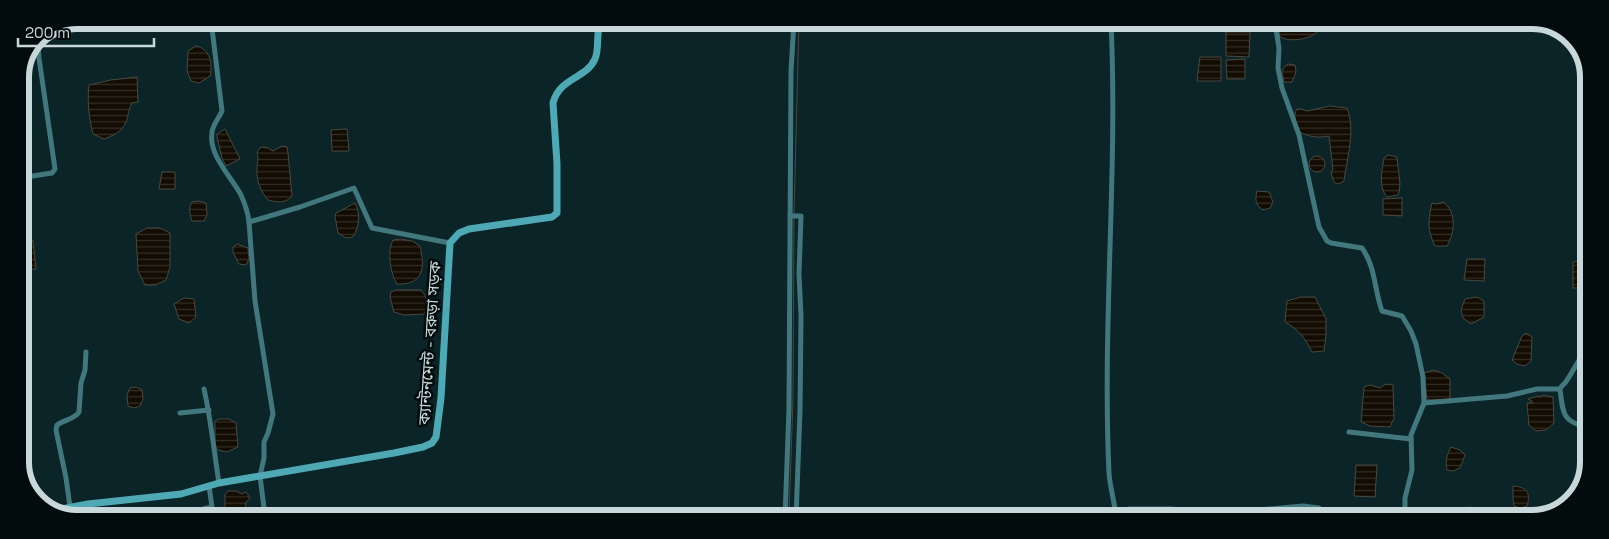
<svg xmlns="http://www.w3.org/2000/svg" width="1609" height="539" font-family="'Space Grotesk','Noto Sans Bengali',sans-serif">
<defs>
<pattern id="water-rules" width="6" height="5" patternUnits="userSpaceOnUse" patternTransform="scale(1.25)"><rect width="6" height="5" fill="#130c02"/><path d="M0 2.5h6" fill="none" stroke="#342f26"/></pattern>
</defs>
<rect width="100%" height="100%" fill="#0b2428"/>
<g fill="url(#water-rules)" stroke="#494942">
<path d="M1276,22H1316V33C1308,40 1288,42 1280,37Z"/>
<polygon points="1226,32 1250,32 1249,57 1226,56"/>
<path d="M196,46C210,49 213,64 210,76L199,83L191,81L187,71L188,51Z"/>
<polygon points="1200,57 1221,57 1221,81 1197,81"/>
<polygon points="1245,59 1245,79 1227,79 1226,60"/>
<path d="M1288,64L1295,65L1296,72L1292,82H1284C1282,73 1281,69 1288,64Z"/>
<path d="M137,77L138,102L132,103C127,112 129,116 126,122C122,132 112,136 104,139L93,134C89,117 87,103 89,85L111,80Z"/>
<path d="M1330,106L1347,108C1356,131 1347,157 1344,181L1338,184L1334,182L1331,173L1333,169L1329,136C1317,138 1310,137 1300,132C1297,125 1292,116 1297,109H1301L1307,111Z"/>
<polygon points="225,129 240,159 226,166 222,158 217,137 217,134"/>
<polygon points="347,129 349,151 332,151 331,130"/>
<path d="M282,146L287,147L288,153L292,196C286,204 276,202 268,200C261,192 256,180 257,169C257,163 259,159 257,152L261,147L268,148L273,151Z"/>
<path d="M1388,155L1397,157L1400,184L1399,192L1398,195L1387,197C1378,187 1382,170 1384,158Z"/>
<circle cx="1317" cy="164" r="8"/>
<polygon points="162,172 175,172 175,189 159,189"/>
<path d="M1257,191L1269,192L1273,202L1270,208L1263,210C1255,205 1255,199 1257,191Z"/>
<polygon points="1402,198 1402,216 1383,215 1383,199"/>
<path d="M199,201L206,203L207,215L204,221H192C190,215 188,208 192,202Z"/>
<path d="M1443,202C1457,212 1455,232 1447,246H1435C1427,230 1428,220 1432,203L1437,204Z"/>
<path d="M355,203C361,215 359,226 353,237L346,238L338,233L335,216L336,213Z"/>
<polygon points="147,228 160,228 170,233 170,267 166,280 155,285 145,285 138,271 136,234"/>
<path d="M400,239L412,241L420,246C425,267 424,285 397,284C390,273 387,251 393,240Z"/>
<polygon points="33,241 36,269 22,270 20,242"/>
<polygon points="237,244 248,248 249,259 246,265 239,264 233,252 233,247"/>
<polygon points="1467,259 1485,259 1484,281 1464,280"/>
<polygon points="1588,261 1587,288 1573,288 1573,262"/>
<path d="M396,290H421C428,298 429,305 424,314L404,315L394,312L390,297L391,292Z"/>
<path d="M1301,297H1315L1326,319V335L1324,351L1312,352C1305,338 1299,330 1285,322L1287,301Z"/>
<polygon points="1477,297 1484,301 1484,317 1471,324 1463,318 1461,310 1465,299"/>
<polygon points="184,298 194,299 196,317 189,323 179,319 174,304"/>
<polygon points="1526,333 1532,337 1531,361 1525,366 1517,364 1512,360 1522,336"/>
<polygon points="1434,370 1442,373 1450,379 1450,399 1431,400 1427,399 1424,373"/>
<polygon points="1386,384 1393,385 1394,418 1390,427 1370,426 1361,422 1364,387 1370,385 1380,388"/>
<polygon points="136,387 142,390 143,399 140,406 134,408 128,406 127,395 130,388"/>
<polygon points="1542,395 1553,397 1554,423 1546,430 1536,431 1529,425 1527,403 1532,403 1532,401 1528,399 1538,396 1541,397"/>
<polygon points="219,419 229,419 236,423 238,447 227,452 218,450 215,446 215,421"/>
<path d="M1451,447L1460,450L1465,455L1460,468L1453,471L1447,470C1445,461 1447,455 1451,447Z"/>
<polygon points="1356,465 1377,465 1375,497 1354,496"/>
<path d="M1513,486C1527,487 1531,493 1527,506L1520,508L1514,506L1513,499Z"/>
<polygon points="228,491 236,491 242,494 246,492 250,498 246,502 245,509 253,509 258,514 258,516 228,516 225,509 225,495"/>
<polygon points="1473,507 1472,519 1453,519 1454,508"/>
</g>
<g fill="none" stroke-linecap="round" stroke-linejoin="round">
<g stroke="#494942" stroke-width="1">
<polyline points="794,214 799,21"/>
<polyline points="789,518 793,398 794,218"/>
</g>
<g stroke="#42777e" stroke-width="5">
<path d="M211,20L222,111C219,118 213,124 212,132C208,155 231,176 241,195C245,204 248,212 249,222"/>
<path d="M1111,22C1118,172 1102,323 1109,473C1110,488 1115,503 1116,518"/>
<path d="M1275,22L1279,48L1278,68L1282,88L1299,135L1319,227L1327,241L1331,243L1362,248C1376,268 1374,289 1382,311L1402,316L1411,331L1416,344L1423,377L1424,403L1411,435L1412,470L1405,498V519"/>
<polyline points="20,153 23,157 26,177 23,200 25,209 25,234 20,238"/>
<polyline points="26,177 52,173 55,169 39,58 37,36"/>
<polyline points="790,216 801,216 799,274 801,316 800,411 796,518"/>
<path d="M204,389C211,420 214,451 219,483"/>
<path d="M1560,389C1562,384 1565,385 1567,380C1574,370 1578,359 1587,350"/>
<path d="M1424,403L1507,396L1537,389H1560C1563,413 1562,421 1586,427"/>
<polyline points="180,413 209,410"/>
<polyline points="1349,432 1411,439"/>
<path d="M70,507L66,478L56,430L57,425C64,420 75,419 79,412L81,383L85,370L86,352"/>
<polyline points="204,516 203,509 212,507 209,486"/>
<polyline points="265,516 260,476 264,458 264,442 268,433 273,414 255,301 249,222 300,207 354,188 372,228 450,243"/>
<polyline points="785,518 789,409 791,71 794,21"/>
<polyline points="1092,518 1129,509 1170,509 1226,513 1303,506 1319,508 1324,519"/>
</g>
<path stroke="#4ea9b5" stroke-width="7" d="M51,511L88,504L181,494L219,483L394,453L423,447L432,443L436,437L441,398L450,243L459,233L469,229L552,217L557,213V164L553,103C560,77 586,79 595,59C600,47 595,34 601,21"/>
</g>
<g text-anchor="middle" stroke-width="5" stroke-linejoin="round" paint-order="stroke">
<g font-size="16" fill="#c8d7d9" stroke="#030c0d">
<text transform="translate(429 343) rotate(-86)" y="6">ক্যান্টনমেন্ট - বরুড়া সড়ক</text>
</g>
</g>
<path d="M0 0H1609V539H0ZM77 29H1532A48 48 0 0 1 1580 77V462A48 48 0 0 1 1532 510H77A48 48 0 0 1 29 462V77A48 48 0 0 1 77 29Z" fill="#030c0d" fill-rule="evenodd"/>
<path fill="none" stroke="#c8d7d9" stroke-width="6" d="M77 29H1532A48 48 0 0 1 1580 77V462A48 48 0 0 1 1532 510H77A48 48 0 0 1 29 462V77A48 48 0 0 1 77 29Z"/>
<path d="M18 38v8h136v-8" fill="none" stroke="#c8d7d9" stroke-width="2.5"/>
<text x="25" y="38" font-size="15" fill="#c8d7d9" stroke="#030c0d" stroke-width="4" paint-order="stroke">200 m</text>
</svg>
